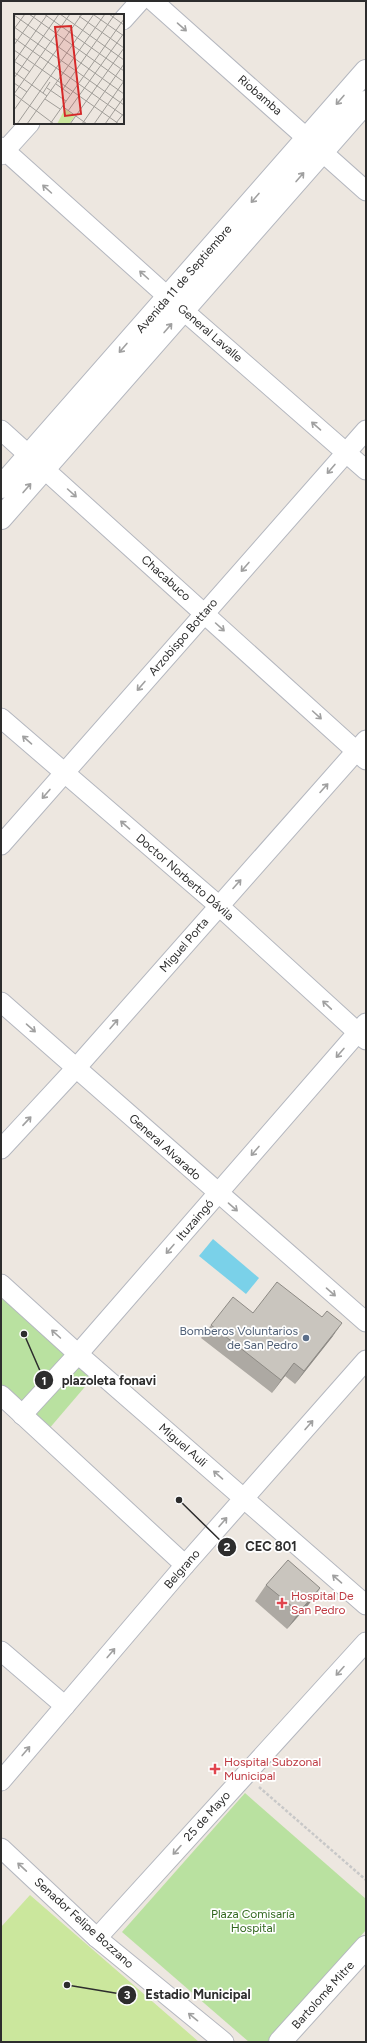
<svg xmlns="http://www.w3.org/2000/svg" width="367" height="2043" font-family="Figtree,sans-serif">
<rect width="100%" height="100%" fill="#ede7e0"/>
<g fill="#b9e1a0">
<polygon points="1,1293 95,1375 48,1430 1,1388"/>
<polygon points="245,1793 366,1899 366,1930 267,2042 249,2042 122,1932"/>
</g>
<polygon fill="#cbe79d" points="30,1895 199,2042 1,2042 1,1927"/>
<polygon fill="#7ad1e9" points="213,1239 259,1278 246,1294 199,1256"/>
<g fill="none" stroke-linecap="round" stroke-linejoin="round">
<defs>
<g id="minor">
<polyline points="153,1 366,191"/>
<polyline points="123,20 140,1"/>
<polyline points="1,147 168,297 366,470"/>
<polyline points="1,155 30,123"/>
<polyline points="1,430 366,760"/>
<polyline points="1,718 218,905 366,1040"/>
<polyline points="1,845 366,430"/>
<polyline points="1,1002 366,1322"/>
<polyline points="1,1149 77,1067 366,740"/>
<polyline points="1,1284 78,1354 366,1605"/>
<polyline points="1,1395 185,1565"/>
<polyline points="22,1415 78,1354 366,1023"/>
<polyline points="1,1651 65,1706"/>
<polyline points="1,1781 185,1565 366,1360"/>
<polyline points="1,1848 97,1938 224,2042"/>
<polyline points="97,1938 366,1642"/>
</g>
<g id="secondary">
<polyline points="1,487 366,71"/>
<polyline points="1,518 366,102"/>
<polyline points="280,2042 366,1947"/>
</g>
</defs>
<use href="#minor" stroke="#b4b7bf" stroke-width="21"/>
<use href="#secondary" stroke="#b4b7bf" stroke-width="24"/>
<polyline stroke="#c8c8c8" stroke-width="2.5" stroke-dasharray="3 2" stroke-linecap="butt" points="259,1787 366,1880"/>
<use href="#minor" stroke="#fff" stroke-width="19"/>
<use href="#secondary" stroke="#fff" stroke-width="22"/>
</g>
<g fill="#ada9a3">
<polygon points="211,1325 333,1336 295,1384 285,1376 272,1393 201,1338"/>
<polygon points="266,1585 320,1588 309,1604 287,1629 255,1601"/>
</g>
<g fill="#8d8a85">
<polygon points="342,1323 333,1336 295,1384 304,1371"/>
<polygon points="294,1363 285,1376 272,1393 281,1380"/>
<polygon points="320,1588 309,1604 287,1629 299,1612"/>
</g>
<g fill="#c9c5be" stroke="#8d8a85">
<polygon points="277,1282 322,1317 327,1311 342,1323 304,1371 294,1363 281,1380 211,1325 233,1297 253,1313"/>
<polygon points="288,1560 320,1588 299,1612 266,1585"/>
</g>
<defs><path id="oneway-shaft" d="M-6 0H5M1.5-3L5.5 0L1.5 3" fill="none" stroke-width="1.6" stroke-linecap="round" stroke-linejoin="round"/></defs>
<g stroke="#a0a0a0">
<use href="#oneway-shaft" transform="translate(182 27) rotate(41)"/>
<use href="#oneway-shaft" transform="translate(340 100) rotate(131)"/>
<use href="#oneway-shaft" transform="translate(300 177) rotate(-49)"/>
<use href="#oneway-shaft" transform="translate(47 189) rotate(-138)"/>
<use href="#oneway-shaft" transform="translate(255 198) rotate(131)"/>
<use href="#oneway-shaft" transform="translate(144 275) rotate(-138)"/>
<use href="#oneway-shaft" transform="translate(168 328) rotate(-49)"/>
<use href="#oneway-shaft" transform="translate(123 348) rotate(131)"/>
<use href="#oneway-shaft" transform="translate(316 426) rotate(-139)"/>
<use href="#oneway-shaft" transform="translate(331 469) rotate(131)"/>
<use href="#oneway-shaft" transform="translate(27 488) rotate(-49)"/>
<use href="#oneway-shaft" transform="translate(72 493) rotate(42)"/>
<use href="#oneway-shaft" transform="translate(245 567) rotate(131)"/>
<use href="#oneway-shaft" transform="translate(220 627) rotate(42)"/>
<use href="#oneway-shaft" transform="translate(141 686) rotate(131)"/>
<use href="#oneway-shaft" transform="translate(317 715) rotate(42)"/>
<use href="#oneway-shaft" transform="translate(27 740) rotate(-139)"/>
<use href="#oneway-shaft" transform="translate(324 788) rotate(-48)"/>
<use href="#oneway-shaft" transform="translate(46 794) rotate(131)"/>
<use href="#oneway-shaft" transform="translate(125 825) rotate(-139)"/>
<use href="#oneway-shaft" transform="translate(237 884) rotate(-48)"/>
<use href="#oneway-shaft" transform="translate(327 1005) rotate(-137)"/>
<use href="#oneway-shaft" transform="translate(114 1024) rotate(-49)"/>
<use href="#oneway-shaft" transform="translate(31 1028) rotate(41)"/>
<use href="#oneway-shaft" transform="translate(340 1053) rotate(131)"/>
<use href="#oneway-shaft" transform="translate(27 1121) rotate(-47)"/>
<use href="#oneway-shaft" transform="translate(255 1151) rotate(131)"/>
<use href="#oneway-shaft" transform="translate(233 1207) rotate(41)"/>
<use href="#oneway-shaft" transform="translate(170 1249) rotate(131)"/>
<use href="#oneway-shaft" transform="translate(331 1292) rotate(41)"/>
<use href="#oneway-shaft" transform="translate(56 1334) rotate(-138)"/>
<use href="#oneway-shaft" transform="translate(309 1425) rotate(-49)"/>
<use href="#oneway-shaft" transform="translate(218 1475) rotate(-139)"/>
<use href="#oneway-shaft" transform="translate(223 1522) rotate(-49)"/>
<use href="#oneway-shaft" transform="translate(337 1579) rotate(-139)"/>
<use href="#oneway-shaft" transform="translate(111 1653) rotate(-50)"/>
<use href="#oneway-shaft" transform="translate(340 1671) rotate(132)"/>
<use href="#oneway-shaft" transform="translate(26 1751) rotate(-50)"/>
<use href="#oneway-shaft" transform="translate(177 1850) rotate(132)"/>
<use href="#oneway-shaft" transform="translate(22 1867) rotate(-137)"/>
<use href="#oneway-shaft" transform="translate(193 2017) rotate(-141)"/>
</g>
<circle fill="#5c6f8a" stroke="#fff" stroke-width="1.5" cx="306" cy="1338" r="4"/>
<g fill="#e0444e" stroke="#fff" stroke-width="1.5">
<path d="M280 1597h4v4h4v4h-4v4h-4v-4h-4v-4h4z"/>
<path d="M213 1763h4v4h4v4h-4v4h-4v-4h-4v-4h4z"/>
</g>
<g text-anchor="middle" stroke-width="3.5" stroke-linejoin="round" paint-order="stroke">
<g font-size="12" fill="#2d2d2d" stroke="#fff">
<text transform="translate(260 95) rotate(41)" y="4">Riobamba</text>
<text transform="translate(184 279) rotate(-49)" y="4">Avenida 11 de Septiembre</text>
<text transform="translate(210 333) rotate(41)" y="4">General Lavalle</text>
<text transform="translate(166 578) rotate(42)" y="4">Chacabuco</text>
<text transform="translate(183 637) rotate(-49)" y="4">Arzobispo Bottaro</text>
<text transform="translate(185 877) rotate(41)" y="4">Doctor Norberto Dávila</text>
<text transform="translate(184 945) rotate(-49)" y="4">Miguel Porta</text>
<text transform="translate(165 1147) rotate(42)" y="4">General Alvarado</text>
<text transform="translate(195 1220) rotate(-49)" y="4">Ituzaingó</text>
<text transform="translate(183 1445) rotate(41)" y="4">Miguel Auli</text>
<text transform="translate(182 1569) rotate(-49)" y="4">Belgrano</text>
<text transform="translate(207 1816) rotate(-48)" y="4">25 de Mayo</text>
<text transform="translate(84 1923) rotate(42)" y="4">Senador Felipe Bozzano</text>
<text transform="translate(323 1995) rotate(-48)" y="4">Bartolomé Mitre</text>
</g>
<g font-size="12" fill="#4e5e75" stroke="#fff" text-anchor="end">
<text x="298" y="1335">Bomberos Voluntarios<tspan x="298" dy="14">de San Pedro</tspan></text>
</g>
<g font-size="12" fill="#be3a42" stroke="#fff" text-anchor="start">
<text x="291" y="1600">Hospital De<tspan x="291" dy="14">San Pedro</tspan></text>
<text x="224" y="1766">Hospital Subzonal<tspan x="224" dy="14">Municipal</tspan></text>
</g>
<g font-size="12" fill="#32681f" stroke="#fff">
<text x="253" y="1918">Plaza Comisaría<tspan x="253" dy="14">Hospital</tspan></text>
</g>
</g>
<g transform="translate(14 14)">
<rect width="110" height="110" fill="#ede7e0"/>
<path d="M51,95L61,102L55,110H43Z" fill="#cbe79d"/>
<path fill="none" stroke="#a09d98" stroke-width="1" d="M15,0L110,68M30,0L110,57M46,0L110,46M95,0L110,11M0,1L110,80M80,1L110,22M65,2L110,34M0,13L110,91M0,15L11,0M0,24L110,102M0,31L22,0M0,36L105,110M0,47L16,58M0,48L33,1M0,58L33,82M0,64L45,0M0,69L13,78M42,70L56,80M33,74L52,87M49,75L101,0M29,79L36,68M0,80L56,0M0,80L40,110M31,85L46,95M48,92L73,110M0,96L68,0M54,97L110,19M102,109L110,99M3,110L80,0M13,110L91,0M36,110L110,5M56,110L110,34M68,110L110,50M80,110L110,67M91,110L110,83"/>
<path fill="#d62828" fill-opacity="0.15" stroke="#d62828" stroke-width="2" d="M57,12L67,100L51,102L41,13Z"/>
<rect width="110" height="110" fill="none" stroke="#2d2d2d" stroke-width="2"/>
</g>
<path fill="none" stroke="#2d2d2d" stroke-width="1.5" d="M24 1334L44 1380M179 1500L227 1547M67 1985L127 1995"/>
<g fill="#2d2d2d" stroke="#fff" stroke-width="1.5">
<circle cx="24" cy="1334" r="4"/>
<circle cx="179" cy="1500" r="4"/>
<circle cx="67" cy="1985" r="4"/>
<circle cx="44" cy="1380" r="10"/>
<circle cx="227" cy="1547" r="10"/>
<circle cx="127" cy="1995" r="10"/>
</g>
<g font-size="12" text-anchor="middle" font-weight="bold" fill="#fff">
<text x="44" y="1385">1</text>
<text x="227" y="1551">2</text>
<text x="127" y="1999">3</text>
</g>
<g font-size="13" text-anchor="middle" font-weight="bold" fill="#2d2d2d" stroke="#fff" stroke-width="3.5" stroke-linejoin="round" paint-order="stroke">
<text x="109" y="1385">plazoleta fonavi</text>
<text x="271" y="1551">CEC 801</text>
<text x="198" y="1999">Estadio Municipal</text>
</g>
<rect width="367" height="2043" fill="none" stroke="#2d2d2d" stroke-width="4"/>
</svg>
